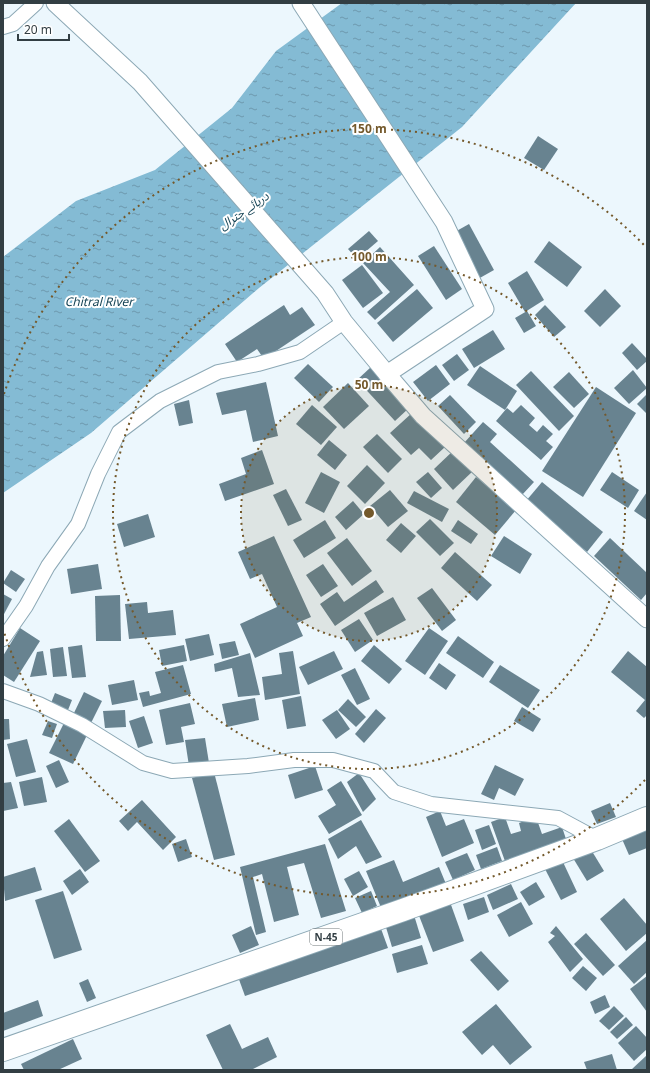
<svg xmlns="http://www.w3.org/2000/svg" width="650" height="1073" font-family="Georgia,'Noto Sans Arabic',serif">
<defs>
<pattern id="water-ripples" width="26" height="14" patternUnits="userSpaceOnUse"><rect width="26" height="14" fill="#84bbd4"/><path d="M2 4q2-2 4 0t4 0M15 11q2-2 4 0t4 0" fill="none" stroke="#6d99ae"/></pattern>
</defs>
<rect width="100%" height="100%" fill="#ecf7fd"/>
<polygon fill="url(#water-ripples)" points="342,3 576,3 462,127 259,288 91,433 3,493 3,257 76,201 155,170 232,108 276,51"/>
<g fill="#688390">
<polygon points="538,136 558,149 544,170 524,158"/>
<polygon points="469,224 494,270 478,279 453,233"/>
<polygon points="369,231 378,241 357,259 348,249"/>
<polygon points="549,241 582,267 567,287 534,262"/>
<polygon points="434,246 462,289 446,300 418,256"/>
<polygon points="380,247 414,285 375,320 367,312 390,292 363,263"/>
<polygon points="362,265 383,293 363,308 342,280"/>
<polygon points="527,271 544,300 525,312 508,283"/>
<polygon points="417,289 433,308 393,342 377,323"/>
<polygon points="605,289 621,306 600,327 584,311"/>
<polygon points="284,305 290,315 302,307 315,325 264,359 257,349 237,362 225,344"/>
<polygon points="545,305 566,327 554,337 535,315"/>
<polygon points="527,311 536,326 524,333 515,318"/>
<polygon points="493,330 505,349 474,368 462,349"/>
<polygon points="632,343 647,359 647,361 637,370 622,353"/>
<polygon points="457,354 469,370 454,381 442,365"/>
<polygon points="308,364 333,387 319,402 294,378"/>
<polygon points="436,365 450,384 428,401 413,382"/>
<polygon points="480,366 517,391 505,410 467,385"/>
<polygon points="371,367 409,408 395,421 357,380"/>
<polygon points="633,370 647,388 629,404 614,388"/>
<polygon points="531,371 574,416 559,431 516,385"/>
<polygon points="569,372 589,394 574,408 553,387"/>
<polygon points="266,382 278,436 253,442 246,410 222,415 216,393"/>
<polygon points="348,383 369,406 344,429 323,407"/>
<polygon points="596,387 636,413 583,497 542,471"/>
<polygon points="647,394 647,414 637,404"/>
<polygon points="450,395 476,422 464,434 438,406"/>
<polygon points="189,400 193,423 179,426 174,404"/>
<polygon points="312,405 337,427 321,445 296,424"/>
<polygon points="521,405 535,418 529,425 537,432 543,425 553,434 546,441 553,447 541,460 496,421 507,408 513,413"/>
<polygon points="412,413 445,447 431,460 419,448 411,455 390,433"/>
<polygon points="483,422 497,434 490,442 534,482 522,495 464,443"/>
<polygon points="377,434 402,459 388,473 363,447"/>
<polygon points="329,440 347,455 335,470 317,455"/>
<polygon points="455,449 474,470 453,490 434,469"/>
<polygon points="262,450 274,484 225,501 219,484 246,474 241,458"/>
<polygon points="367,465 385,483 365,504 347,486"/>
<polygon points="321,472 340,482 324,513 305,503"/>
<polygon points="428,472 442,488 431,498 416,482"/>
<polygon points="612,472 639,490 628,508 600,490"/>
<polygon points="476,477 516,510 495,535 456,502"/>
<polygon points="542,482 603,532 587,552 526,501"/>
<polygon points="286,489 302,520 288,526 273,495"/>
<polygon points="390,490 408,511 388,527 370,506"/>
<polygon points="414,491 449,509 442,522 407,503"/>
<polygon points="647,492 647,520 634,511"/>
<polygon points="353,501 364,514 346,530 335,517"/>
<polygon points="148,514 155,537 124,547 117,524"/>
<polygon points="430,519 454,543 440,556 416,532"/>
<polygon points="325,520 336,538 304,558 293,540"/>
<polygon points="458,520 478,534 471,544 451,531"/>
<polygon points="401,523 416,536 401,553 386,540"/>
<polygon points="274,536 311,617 297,623 303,636 255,658 240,624 277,607 262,574 250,579 238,552"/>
<polygon points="504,536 532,554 520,574 491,556"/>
<polygon points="347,538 372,571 352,586 327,553"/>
<polygon points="610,538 647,573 647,593 641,600 594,556"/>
<polygon points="455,552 492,585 477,601 441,568"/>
<polygon points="98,564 102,589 71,594 67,569"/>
<polygon points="323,564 338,586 321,597 306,575"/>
<polygon points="11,570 25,579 16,592 3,583"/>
<polygon points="376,580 384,592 335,626 320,604 337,592 344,602"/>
<polygon points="432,588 456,620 442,631 417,598"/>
<polygon points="3,594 12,599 3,616"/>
<polygon points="120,595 121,641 96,641 95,596"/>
<polygon points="393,597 406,620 377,636 364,613"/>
<polygon points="147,602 148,613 173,610 176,635 129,639 125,604"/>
<polygon points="359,619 373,640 355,652 341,630"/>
<polygon points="20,628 40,641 14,682 3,675 3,656"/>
<polygon points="429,628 448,641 425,675 405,661"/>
<polygon points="209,634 214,655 190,661 185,639"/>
<polygon points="458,636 494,662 483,678 446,653"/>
<polygon points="235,641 239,655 222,659 219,644"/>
<polygon points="82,645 86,677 72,678 68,647"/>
<polygon points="184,645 187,661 162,666 159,650"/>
<polygon points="374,645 402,669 389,684 361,661"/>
<polygon points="63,647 67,676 53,677 50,649"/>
<polygon points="43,651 47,675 30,677 37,652"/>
<polygon points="293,651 300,694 265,700 262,677 282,674 279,653"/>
<polygon points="334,651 343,669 308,685 299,667"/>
<polygon points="628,651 647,667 647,715 644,718 636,711 645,700 611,672"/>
<polygon points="250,653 260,695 238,697 232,668 215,672 214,664"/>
<polygon points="439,663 456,675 446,690 429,678"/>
<polygon points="183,665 191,694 143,707 139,693 149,691 150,696 161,693 155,672"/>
<polygon points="500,665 540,690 528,708 489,682"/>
<polygon points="355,668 370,699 357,705 341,675"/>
<polygon points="134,680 138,700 112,705 108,685"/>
<polygon points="84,692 102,701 91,723 73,715"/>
<polygon points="55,693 72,700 68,710 51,703"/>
<polygon points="301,696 306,726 287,729 282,700"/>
<polygon points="255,698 259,720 227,727 222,704"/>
<polygon points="348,699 366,717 356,727 338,710"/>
<polygon points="190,703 195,724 181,727 184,742 166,745 159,710"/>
<polygon points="522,707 541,719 533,732 514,721"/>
<polygon points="376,709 386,718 364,743 355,734"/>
<polygon points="125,710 126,727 105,728 103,711"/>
<polygon points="337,710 350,729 336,739 322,720"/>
<polygon points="144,716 153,743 138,748 129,721"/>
<polygon points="3,719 9,719 10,739 3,740"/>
<polygon points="48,721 57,724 52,738 42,735"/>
<polygon points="65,721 88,733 73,764 49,753"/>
<polygon points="205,738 209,763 189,766 185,740"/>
<polygon points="27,739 36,772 16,777 7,744"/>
<polygon points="59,760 69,782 56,788 46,766"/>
<polygon points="495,765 524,779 515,796 499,788 494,800 481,794"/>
<polygon points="315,766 323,790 295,799 288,775"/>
<polygon points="214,772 235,855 214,860 192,778"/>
<polygon points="359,773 376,799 363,812 347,782"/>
<polygon points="42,777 47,802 24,806 19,782"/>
<polygon points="341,781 362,815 329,834 318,816 336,805 327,790"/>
<polygon points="11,782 18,808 3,811 3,783"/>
<polygon points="142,800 176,837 163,850 137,822 128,831 119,821"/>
<polygon points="610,803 616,817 597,824 591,811"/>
<polygon points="440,811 446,826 464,819 474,843 442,857 426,817"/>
<polygon points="505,817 511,834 521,831 519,823 536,817 542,834 562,827 567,842 506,864 491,822"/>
<polygon points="69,819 100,861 85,872 54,831"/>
<polygon points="361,820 382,857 366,864 356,846 338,859 328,839"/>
<polygon points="489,825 496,844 482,850 475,830"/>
<polygon points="647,828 647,848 629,855 622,839"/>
<polygon points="186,839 192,857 178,862 172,844"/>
<polygon points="325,844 346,911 321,918 304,863 287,867 299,915 274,922 262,874 253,877 266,932 256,935 240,867"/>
<polygon points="497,847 502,861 481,869 476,855"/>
<polygon points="590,848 604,871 587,881 573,858"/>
<polygon points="467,853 475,870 453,880 445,862"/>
<polygon points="394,860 403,882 439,867 446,884 382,910 366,871"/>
<polygon points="562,860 577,892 561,900 545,869"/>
<polygon points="35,867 42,890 5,901 3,877"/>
<polygon points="80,869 89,882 72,895 63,881"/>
<polygon points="359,871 368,887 353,896 344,879"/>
<polygon points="536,882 545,897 529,906 520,892"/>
<polygon points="511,884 518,899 493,910 487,895"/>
<polygon points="63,891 82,950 54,959 35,900"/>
<polygon points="371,891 377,906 362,913 355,898"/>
<polygon points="484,897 489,912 468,920 463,904"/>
<polygon points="624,898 647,925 647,933 626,951 600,919"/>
<polygon points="450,902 464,941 433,952 418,913"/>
<polygon points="521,902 533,924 509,937 497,915"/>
<polygon points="414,915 421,938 392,947 385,924"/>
<polygon points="251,926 259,945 240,953 232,935"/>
<polygon points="380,926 388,948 245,996 237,974"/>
<polygon points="556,926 583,959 570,972 548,942 555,936 550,933"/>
<polygon points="586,933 615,965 603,976 574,944"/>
<polygon points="647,940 647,972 634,984 618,966"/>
<polygon points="422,945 428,964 397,973 392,954"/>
<polygon points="481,951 509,981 498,991 470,960"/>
<polygon points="583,966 597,978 586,991 572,978"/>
<polygon points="647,976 647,1012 630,989"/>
<polygon points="88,979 96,998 87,1002 79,983"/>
<polygon points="605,995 610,1007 595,1014 590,1002"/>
<polygon points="38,1000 43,1016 3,1031 3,1013"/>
<polygon points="496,1004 532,1047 510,1065 493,1045 482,1055 462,1032"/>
<polygon points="614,1006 624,1016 609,1030 599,1021"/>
<polygon points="626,1017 633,1025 617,1039 610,1032"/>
<polygon points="230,1024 242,1049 268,1037 277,1057 251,1070 223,1070 206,1035"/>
<polygon points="636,1026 647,1038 647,1049 634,1061 618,1043"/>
<polygon points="73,1039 82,1059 58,1070 24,1070 21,1064"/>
<polygon points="612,1054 617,1070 587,1070 584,1062"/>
<polygon points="647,1055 647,1069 631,1070"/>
</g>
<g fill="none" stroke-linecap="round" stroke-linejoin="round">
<defs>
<g id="minor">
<polyline points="3,27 13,24 36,3"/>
<polyline points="3,639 26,606 48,566 78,524 98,474 119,432 160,401 218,372 258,364 300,352 344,322"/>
<polyline points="3,691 39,704 82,725 143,763 172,771 248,766 294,760 333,760 374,771 394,792 431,804 558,818 597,839"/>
</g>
<g id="tertiary">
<polyline points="55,3 140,82 325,293 344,322 387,374"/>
<polyline points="301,3 444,222 485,309 387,374 423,416 647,619"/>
</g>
<polyline id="trunk" points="3,1050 403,910 597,839 647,818"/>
</defs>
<use href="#minor" stroke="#8ca8b5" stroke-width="16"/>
<use href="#tertiary" stroke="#8ca8b5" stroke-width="19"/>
<use href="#trunk" stroke="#8ca8b5" stroke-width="24"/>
<use href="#minor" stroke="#fff" stroke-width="14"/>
<use href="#tertiary" stroke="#fff" stroke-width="17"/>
<use href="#trunk" stroke="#fff" stroke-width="22"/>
</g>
<circle cx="369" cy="513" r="128" fill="#74592b" fill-opacity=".12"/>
<g fill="none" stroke="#74592b" stroke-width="2" stroke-dasharray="2 4">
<circle cx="369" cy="513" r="128"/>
<circle cx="369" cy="513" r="256"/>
<path d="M645 780A384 384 0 0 1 4 632M4 394A384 384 0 0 1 645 246"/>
</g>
<g text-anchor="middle" stroke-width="4" stroke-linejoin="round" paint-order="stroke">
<rect fill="#fff" stroke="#70787b" stroke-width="1" x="310" y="929" width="32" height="16" rx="3"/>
<g font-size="10" font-weight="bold" fill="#323e43">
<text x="326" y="941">N-45</text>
</g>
<g font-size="12" font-style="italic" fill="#0f3f51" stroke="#fff">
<text transform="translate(244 211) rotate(-34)" y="4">دریائے چترال</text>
<text x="99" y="306">Chitral River</text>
</g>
</g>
<circle cx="369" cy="513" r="6" fill="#74592b" stroke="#fff" stroke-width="2"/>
<g font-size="12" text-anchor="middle" font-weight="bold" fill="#74592b" stroke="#fff" stroke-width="4" stroke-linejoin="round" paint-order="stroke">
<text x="369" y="133">150 m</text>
<text x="369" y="261">100 m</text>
<text x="369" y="389">50 m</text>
</g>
<rect width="650" height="1073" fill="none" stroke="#323e43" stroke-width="8"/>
<path d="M18 34v6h51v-6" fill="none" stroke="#323e43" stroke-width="2"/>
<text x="24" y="34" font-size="12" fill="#323e43" stroke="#ffffff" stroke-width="3" paint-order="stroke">20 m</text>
</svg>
